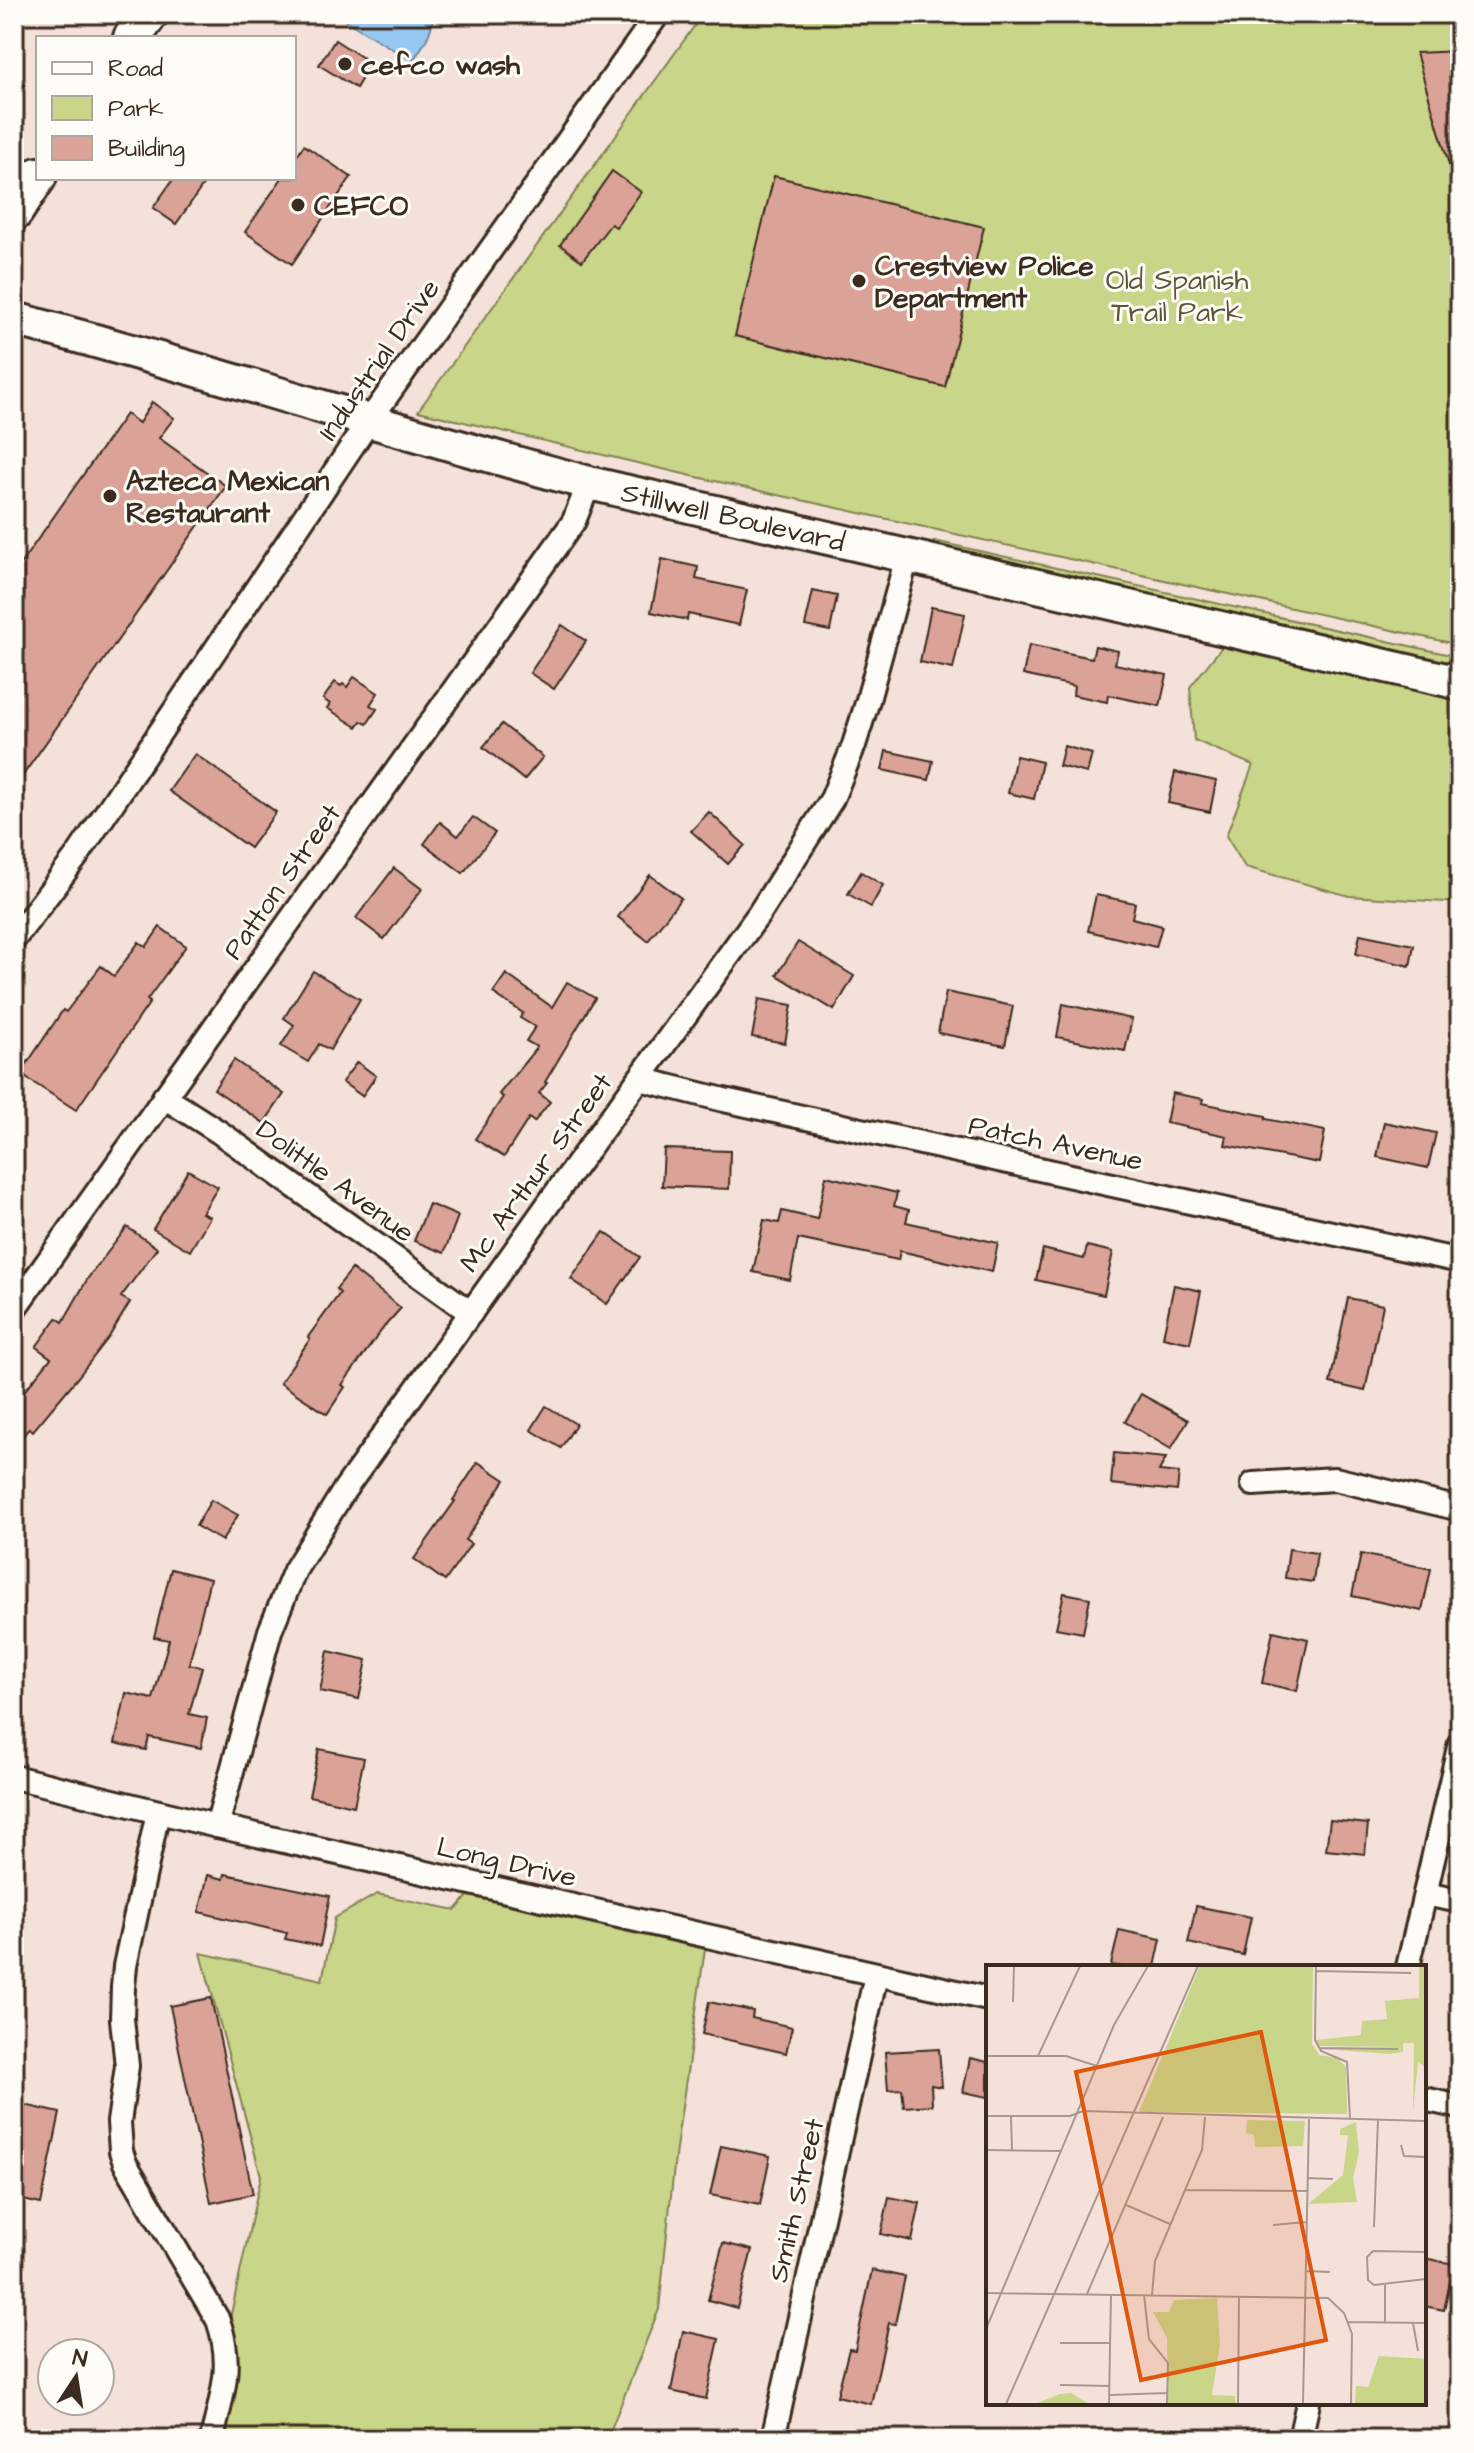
<svg xmlns="http://www.w3.org/2000/svg" width="1474" height="2453" font-family="'Architects Daughter',sans-serif">
<rect width="100%" height="100%" fill="#f3e1da"/>
<filter id="ink" filterUnits="userSpaceOnUse"><feTurbulence type="fractalNoise" baseFrequency=".0125" numOctaves="2"/><feDisplacementMap in="SourceGraphic" scale="16" xChannelSelector="R" yChannelSelector="G"/><feConvolveMatrix kernelMatrix="1 2 1 2 8 2 1 2 1" color-interpolation-filters="sRGB"/></filter>
<g filter="url(#ink)">
<g fill="#c9d588" stroke="#828053" stroke-width="2">
<polygon points="703,14 1460,14 1460,645 692,476 418,411"/>
<polygon points="934,541 1460,657 1460,670 932,549"/>
<polygon points="1225,643 1460,697 1460,903 1349,896 1245,867 1226,836 1253,765 1194,740 1190,687"/>
<path d="M377,1894L456,1910L468,1896L705,1949L676,2148L659,2309L607,2439H223C234,2394 245,2365 230,2319L261,2176L201,1953L322,1980L335,1918Z"/>
</g>
<path fill="#97c8f3" stroke="#72899e" stroke-width="2" d="M335,14H433C433,32 423,47 412,61Z"/>
<g fill="#dba298" stroke="#3b2a1e" stroke-width="2">
<polygon points="335,40 371,63 356,88 319,65"/>
<polygon points="1460,51 1460,185 1455,185 1416,53"/>
<polygon points="304,145 351,177 292,264 245,232 282,178 294,178 294,160"/>
<polygon points="612,171 641,192 616,227 611,224 582,261 560,245"/>
<polygon points="774,176 984,227 945,387 735,336"/>
<polygon points="174,178 208,178 176,224 153,208"/>
<polygon points="152,402 174,418 159,438 226,486 14,788 14,573 126,414 139,423"/>
<polygon points="662,559 698,567 696,579 747,590 739,625 688,614 687,620 651,612"/>
<polygon points="813,591 837,596 830,631 805,626"/>
<polygon points="931,607 965,614 953,669 920,662"/>
<polygon points="562,625 586,641 554,689 530,673"/>
<polygon points="1029,645 1092,658 1095,646 1118,651 1115,664 1167,675 1160,706 1108,695 1107,702 1073,695 1074,686 1023,675"/>
<polygon points="354,677 378,693 370,705 377,709 367,724 361,721 357,727 327,708 330,704 323,699 335,682 341,686 343,684 347,687"/>
<polygon points="502,724 543,757 524,780 483,747"/>
<polygon points="1064,746 1092,754 1087,773 1059,766"/>
<polygon points="886,751 933,761 929,780 882,770"/>
<polygon points="195,754 276,812 250,848 169,791"/>
<polygon points="1016,756 1042,762 1034,799 1008,793"/>
<polygon points="1175,772 1216,781 1210,812 1168,803"/>
<polygon points="709,812 745,845 728,864 691,831"/>
<polygon points="473,817 495,833 463,873 424,844 440,822 458,836"/>
<polygon points="394,868 422,889 384,939 356,918"/>
<polygon points="861,872 883,885 871,907 848,894"/>
<polygon points="650,875 681,898 648,941 618,917"/>
<polygon points="1096,895 1135,903 1132,918 1162,926 1156,947 1088,931"/>
<polygon points="160,927 186,946 147,1000 150,1002 76,1110 20,1074 63,1010 66,1012 101,966 114,976 139,942 146,947"/>
<polygon points="1360,934 1414,945 1410,966 1356,954"/>
<polygon points="798,942 854,976 834,1010 777,975"/>
<polygon points="313,971 360,999 330,1050 319,1044 308,1062 281,1046 294,1025 284,1018"/>
<polygon points="506,974 552,1007 567,982 595,998 545,1082 547,1083 539,1093 550,1102 534,1122 529,1118 504,1157 475,1139 503,1097 499,1094 537,1047 526,1041 535,1027 520,1018 523,1013 493,993"/>
<polygon points="946,992 1013,1006 1005,1046 938,1033"/>
<polygon points="759,999 792,1005 785,1043 752,1037"/>
<polygon points="1063,1004 1132,1019 1125,1051 1057,1037"/>
<polygon points="234,1060 284,1094 264,1123 214,1089"/>
<polygon points="357,1062 376,1076 362,1096 342,1082"/>
<polygon points="1172,1093 1203,1099 1202,1103 1266,1116 1266,1119 1325,1131 1319,1163 1225,1145 1227,1136 1166,1123"/>
<polygon points="1384,1122 1436,1133 1428,1168 1377,1157"/>
<polygon points="664,1149 730,1151 729,1189 662,1186"/>
<polygon points="188,1170 218,1187 202,1213 210,1217 190,1251 153,1229"/>
<polygon points="826,1176 897,1193 894,1206 909,1210 906,1222 998,1243 992,1272 900,1251 898,1260 798,1239 790,1280 753,1272 764,1220 779,1223 782,1211 817,1219"/>
<polygon points="429,1204 458,1216 444,1253 414,1241"/>
<polygon points="127,1227 157,1248 121,1297 130,1302 109,1337 78,1377 33,1431 29,1428 14,1449 14,1404 51,1358 36,1347 57,1318 63,1322 88,1278"/>
<polygon points="604,1232 640,1257 607,1304 571,1279"/>
<polygon points="1087,1246 1113,1252 1104,1295 1036,1280 1043,1249 1084,1259"/>
<polygon points="352,1269 401,1308 384,1327 342,1385 345,1387 327,1414 280,1383 310,1339 308,1337 340,1293 336,1289"/>
<polygon points="1174,1285 1201,1291 1190,1343 1163,1337"/>
<polygon points="1348,1298 1383,1305 1365,1391 1330,1383"/>
<polygon points="1141,1394 1188,1420 1171,1449 1125,1422"/>
<polygon points="546,1406 576,1424 561,1448 531,1430"/>
<polygon points="1114,1453 1166,1458 1159,1471 1179,1473 1177,1491 1111,1484"/>
<polygon points="478,1462 505,1480 465,1540 471,1544 445,1581 414,1559 455,1501 453,1500"/>
<polygon points="211,1500 238,1515 222,1541 196,1526"/>
<polygon points="1289,1549 1317,1553 1313,1582 1285,1578"/>
<polygon points="1361,1554 1431,1569 1422,1611 1352,1596"/>
<polygon points="171,1569 210,1579 189,1664 202,1667 189,1714 207,1718 201,1748 149,1737 146,1750 115,1743 126,1693 153,1699 169,1640 154,1637"/>
<polygon points="1064,1593 1090,1598 1083,1633 1056,1628"/>
<polygon points="1273,1631 1308,1639 1297,1691 1262,1683"/>
<polygon points="328,1651 367,1660 359,1699 320,1691"/>
<polygon points="319,1749 364,1758 354,1806 309,1796"/>
<polygon points="1330,1820 1368,1824 1365,1854 1326,1850"/>
<polygon points="225,1874 330,1896 320,1946 285,1939 287,1933 199,1912 208,1875 224,1879"/>
<polygon points="1196,1906 1251,1917 1243,1955 1188,1943"/>
<polygon points="1119,1930 1161,1939 1155,1967 1123,1967 1111,1965"/>
<polygon points="211,1998 253,2194 211,2203 170,2006"/>
<polygon points="709,2002 753,2011 752,2018 792,2027 786,2053 702,2034"/>
<polygon points="939,2049 942,2087 931,2085 932,2105 904,2107 902,2089 888,2090 885,2052"/>
<polygon points="970,2058 988,2062 988,2097 963,2092"/>
<polygon points="20,2104 60,2113 41,2204 14,2198 14,2131"/>
<polygon points="721,2146 770,2156 760,2205 710,2195"/>
<polygon points="889,2197 920,2203 912,2241 881,2234"/>
<polygon points="723,2243 752,2250 737,2308 708,2300"/>
<polygon points="1424,2258 1454,2264 1444,2310 1424,2306"/>
<polygon points="872,2270 905,2277 895,2324 889,2323 871,2404 837,2396 849,2349 855,2350"/>
<polygon points="683,2331 719,2339 706,2399 671,2391"/>
</g>
<g fill="none" stroke-linecap="round" stroke-linejoin="round">
<defs>
<g id="street">
<polyline points="14,939 77,856 369,421 658,14"/>
<polyline points="640,1079 724,1100 1460,1261"/>
<polyline points="164,1097 219,1132 471,1313"/>
<polyline points="14,1309 574,521 589,483"/>
<polyline points="1253,1484 1335,1479 1460,1509"/>
<polyline points="14,1777 217,1826 988,1999"/>
<path d="M158,1812L125,1966L123,1987L122,2019L127,2066L119,2122L121,2151L125,2163L218,2320C234,2366 222,2393 212,2439"/>
<polyline points="217,1826 270,1631 295,1570 345,1489 554,1196 759,914 832,799 854,745 868,700 907,557"/>
<polyline points="1425,1894 1460,1901"/>
<polyline points="1408,1967 1460,1743"/>
<polyline points="1424,2099 1460,2107"/>
<polyline points="773,2439 876,1975"/>
<polyline points="1300,2439 1308,2403"/>
</g>
<g id="secondary">
<path id="s1" d="M14,319C207,369 396,432 589,483L1460,683"/>
</g>
<g id="primary">
<polyline points="132,38 149,14"/>
<polyline points="14,212 38,176"/>
</g>
</defs>
<use href="#street" stroke="#3b2a1e" stroke-width="28"/>
<use href="#secondary" stroke="#3b2a1e" stroke-width="38"/>
<use href="#primary" stroke="#3b2a1e" stroke-width="42"/>
<use href="#street" stroke="#fdfcf7" stroke-width="22"/>
<use href="#secondary" stroke="#fdfcf7" stroke-width="32"/>
<use href="#primary" stroke="#fdfcf7" stroke-width="36"/>
</g>
</g>
<g fill="#3b2a1e" stroke="#fdfcf7" stroke-width="3">
<circle cx="345" cy="64" r="8"/>
<circle cx="298" cy="205" r="8"/>
<circle cx="859" cy="281" r="8"/>
<circle cx="110" cy="496" r="8"/>
</g>
<g text-anchor="middle" stroke-width="6" stroke-linejoin="round" paint-order="stroke">
<g font-size="28" font-weight="bold" fill="#3b2a1e" stroke="#fdfcf7" text-anchor="start">
<text x="361" y="74">cefco wash</text>
<text x="314" y="215">CEFCO</text>
<text x="875" y="275">Crestview Police<tspan x="875" dy="32">Department</tspan></text>
<text x="126" y="490">Azteca Mexican<tspan x="126" dy="32">Restaurant</tspan></text>
</g>
<g font-size="28" fill="#5e5538" stroke="#fdfcf7">
<text x="1177" y="289">Old Spanish<tspan x="1177" dy="32">Trail Park</tspan></text>
</g>
<g font-size="28" fill="#3b2a1e" stroke="#fdfcf7">
<text transform="translate(378 359) rotate(-55)" y="10">Industrial Drive</text>
<text dy="10" stroke="none"><textPath href="#s1" startOffset="746">Stillwell Boulevard</textPath></text>
<text transform="translate(281 881) rotate(-55)" y="10">Patton Street</text>
<text transform="translate(1056 1142) rotate(12)" y="10">Patch Avenue</text>
<text transform="translate(535 1172) rotate(-54)" y="10">Mc Arthur Street</text>
<text transform="translate(336 1180) rotate(36)" y="10">Dolittle Avenue</text>
<text transform="translate(507 1861) rotate(13)" y="10">Long Drive</text>
<text transform="translate(795 2200) rotate(-77)" y="10">Smith Street</text>
</g>
</g>
<g transform="translate(986 1965)">
<rect width="440" height="440" fill="#f3e1da"/>
<path d="M214,1H327L326,79L333,90L351,93L360,102L361,149L153,147ZM433,1H440V103L432,97L427,147L428,78H417V87L404,89L336,84L414,82L332,81L330,75L375,70L376,56L401,54L399,36L433,33ZM261,155L319,156L317,181L269,182L268,170L260,168ZM370,157L373,188L367,213L371,237L322,239L357,210L362,170H354V164ZM231,333L234,379L226,430L249,431L250,439H182L181,373L167,347H183L188,335ZM393,391L440,394V438L369,439L370,421L382,422ZM85,428L103,439H49L74,429Z" fill="#c9d588"/>
<path fill="none" stroke="#a9988f" stroke-width="2" d="M330,1L329,75L335,86L361,97L364,154M330,6L425,8M27,37L28,1M333,83L412,84M0,91H80L111,101M52,91L94,1M0,151H84L97,146L440,156M25,151L26,185M415,180L418,191L440,192M0,185L75,186M321,213L347,214M199,225L321,226M140,240L184,259M287,260L320,257M388,262L392,155M440,287L387,286L381,292L382,315L388,320L440,314M319,306L344,307M0,328L342,333L358,348L366,369L365,439M101,329L177,152M158,330L163,374L182,398L181,439M166,330L169,296L216,185L219,152M362,357L440,358M399,357V320M427,358L432,386M0,364L128,60L162,1M74,378H124M74,420L124,421M124,430L181,428M20,439L212,1M123,439L125,329M252,439L253,331M317,439L323,154"/>
<path fill="#df570d" fill-opacity="0.15" stroke="#df570d" stroke-width="4" d="M275,67L340,375L155,415L90,107Z"/>
<rect width="440" height="440" fill="none" stroke="#3b2a1e" stroke-width="4"/>
</g>
<rect width="1474" height="2453" fill="none" stroke="#fdfcf7" stroke-width="48"/>
<rect x="24" y="24" width="1426" height="2405" fill="none" stroke="#3b2a1e" stroke-width="3" filter="url(#ink)"/>
<rect x="36" y="36" width="260" height="144" fill="#fdfcf7" stroke="#afa8a0" stroke-width="2"/>
<rect x="52" y="62" width="40" height="12" fill="#fdfcf7" stroke="#afa8a0" stroke-width="2"/>
<text x="108" y="76" font-size="24" fill="#3b2a1e">Road</text>
<rect x="52" y="96" width="40" height="24" fill="#c9d588" stroke="#afa8a0" stroke-width="2"/>
<text x="108" y="116" font-size="24" fill="#3b2a1e">Park</text>
<rect x="52" y="136" width="40" height="24" fill="#dba298" stroke="#afa8a0" stroke-width="2"/>
<text x="108" y="156" font-size="24" fill="#3b2a1e">Building</text>
<g transform="translate(76 2377) rotate(12)"><circle r="38" fill="#fdfcf7" stroke="#afa8a0" stroke-width="2"/>
<path d="M0-6L14 30L0 20L-14 30Z" fill="#3b2a1e"/>
<text y="-12" font-size="22" font-weight="bold" text-anchor="middle" fill="#3b2a1e">N</text>
</g>
</svg>
